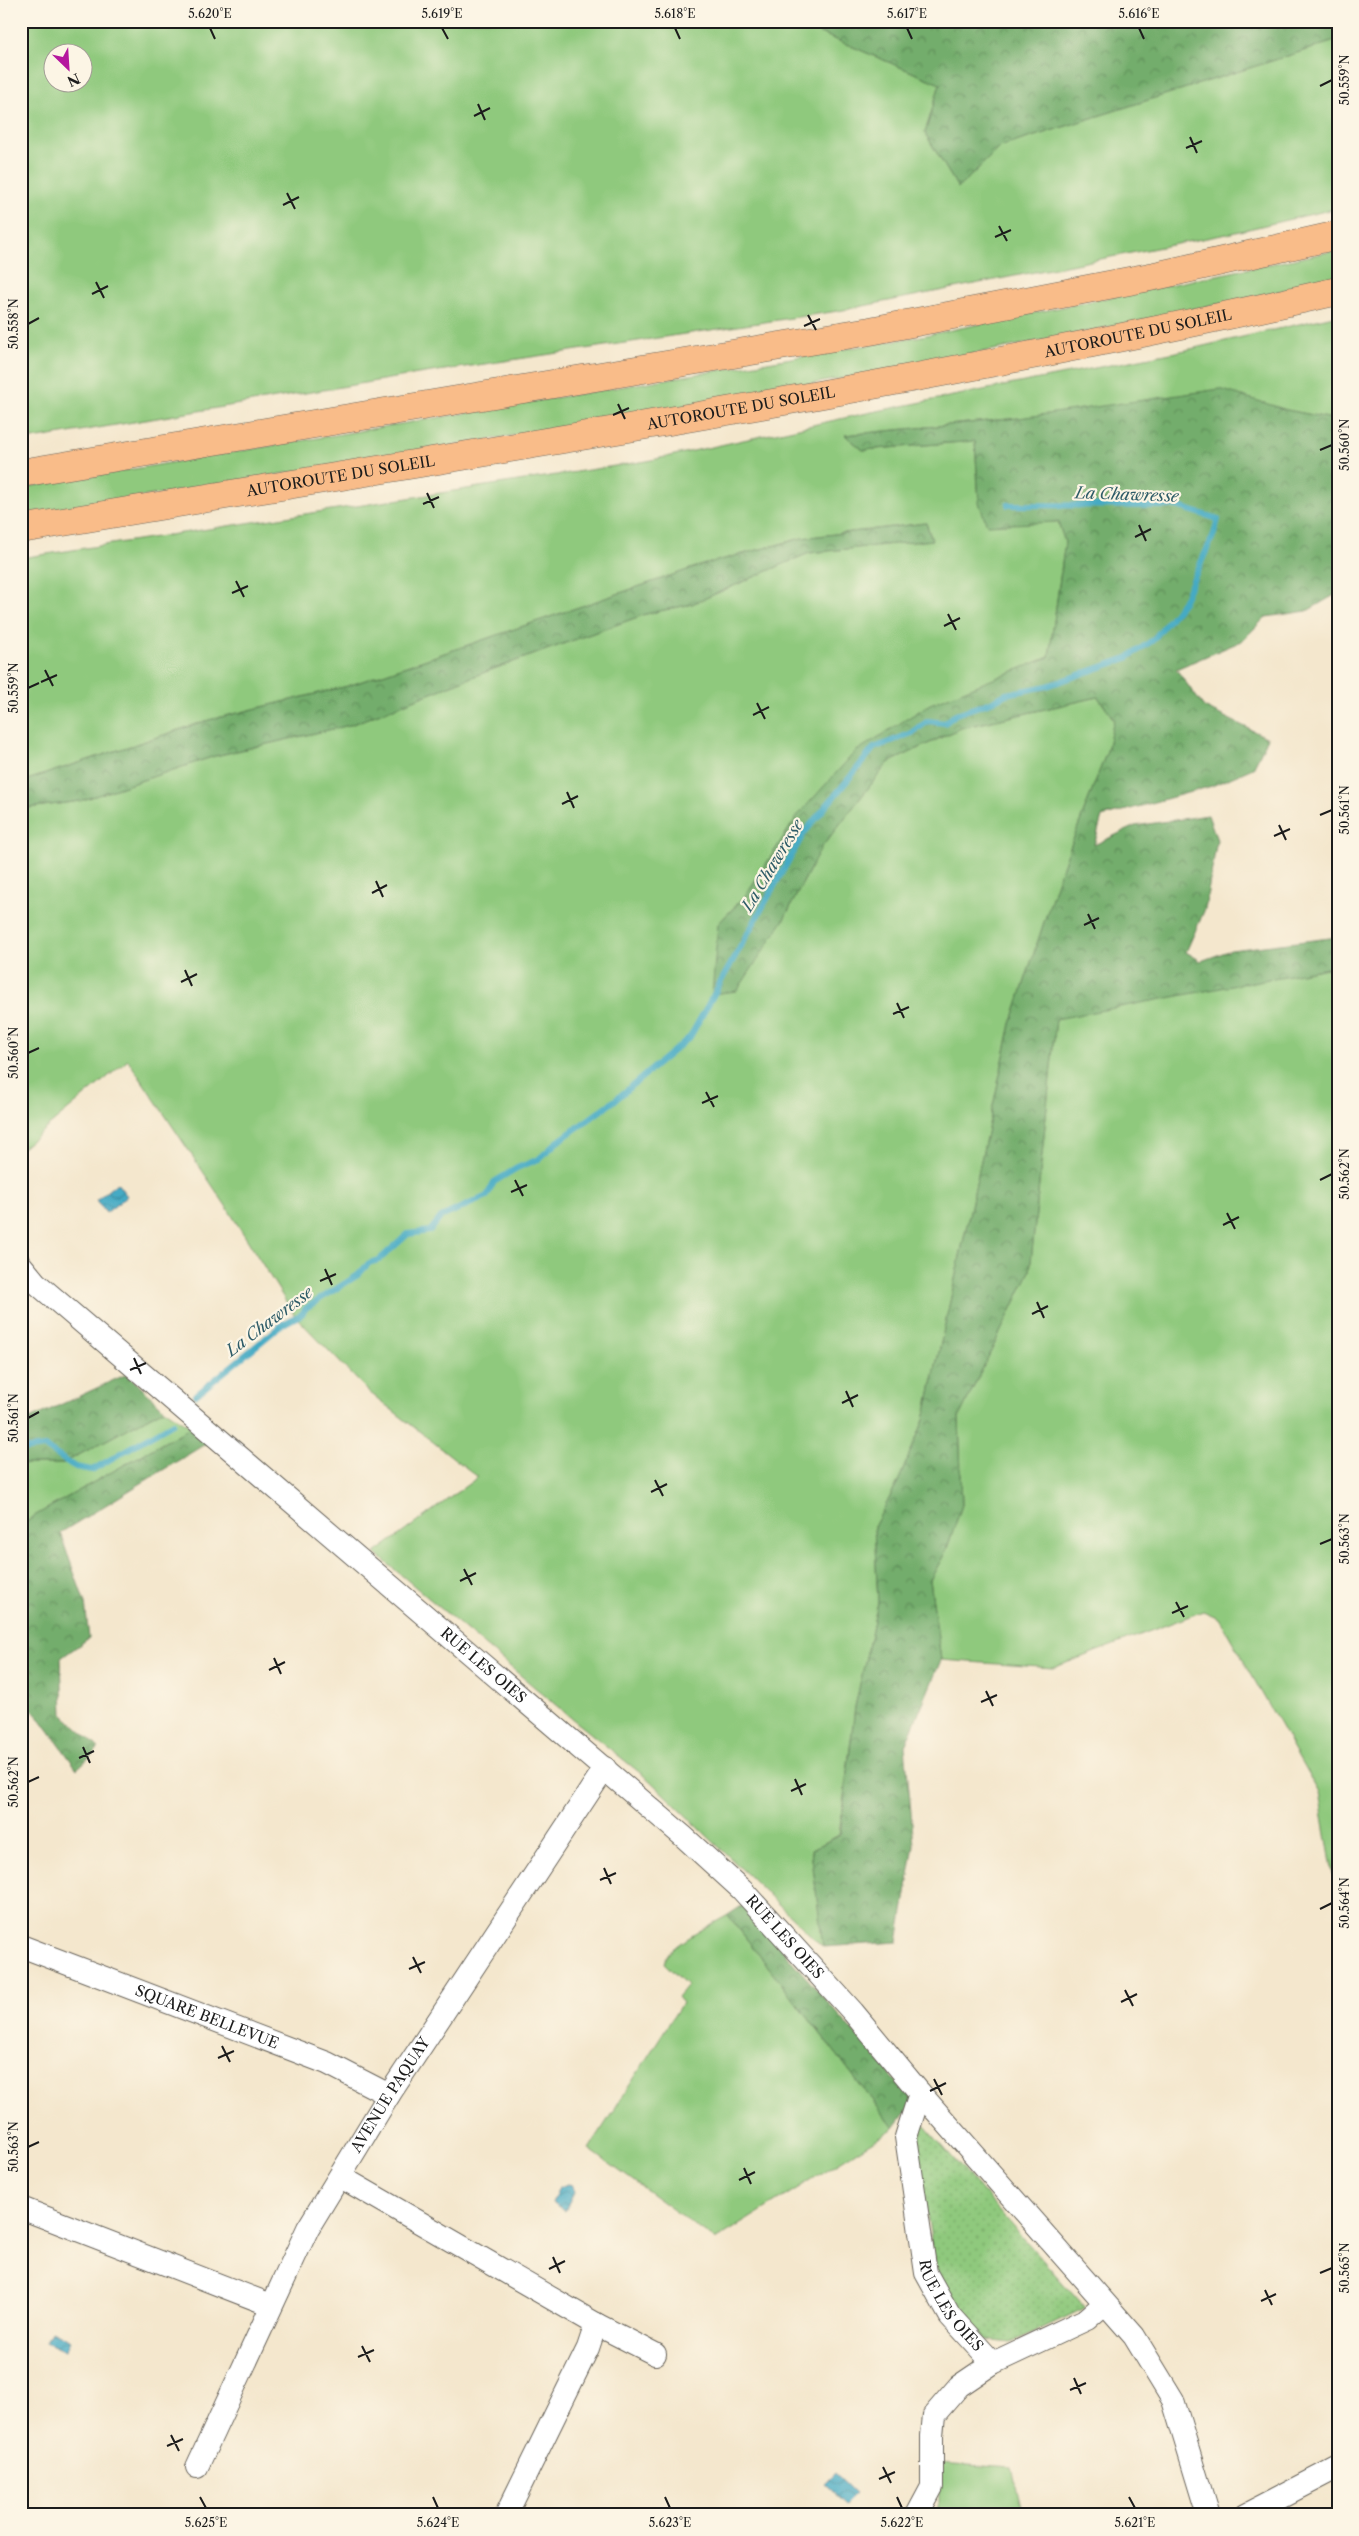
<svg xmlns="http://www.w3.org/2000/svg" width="1359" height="2536" font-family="'Libre Caslon Text',serif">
<defs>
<pattern id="forest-crowns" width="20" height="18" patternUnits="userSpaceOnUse" patternTransform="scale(1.25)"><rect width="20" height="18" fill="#73ad6c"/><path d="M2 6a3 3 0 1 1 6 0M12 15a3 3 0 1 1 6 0" fill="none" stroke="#5e8c58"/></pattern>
<pattern id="park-dots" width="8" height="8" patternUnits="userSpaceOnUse" patternTransform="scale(1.25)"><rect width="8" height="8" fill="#8fc97d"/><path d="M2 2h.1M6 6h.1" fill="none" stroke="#7bac6b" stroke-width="1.8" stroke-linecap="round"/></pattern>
<pattern id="water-waves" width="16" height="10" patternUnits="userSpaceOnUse" patternTransform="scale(1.25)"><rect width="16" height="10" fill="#44aac4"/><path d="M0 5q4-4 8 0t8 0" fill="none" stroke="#388a9e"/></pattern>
</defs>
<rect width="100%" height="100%" fill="#fcf5e5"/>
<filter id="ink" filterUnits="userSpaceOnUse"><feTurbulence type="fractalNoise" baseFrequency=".02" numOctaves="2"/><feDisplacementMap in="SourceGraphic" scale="10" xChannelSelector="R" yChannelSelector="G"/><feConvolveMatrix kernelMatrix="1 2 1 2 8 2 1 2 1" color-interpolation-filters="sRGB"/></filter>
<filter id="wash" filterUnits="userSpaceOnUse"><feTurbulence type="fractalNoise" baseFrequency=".0096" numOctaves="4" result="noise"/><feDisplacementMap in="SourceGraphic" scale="20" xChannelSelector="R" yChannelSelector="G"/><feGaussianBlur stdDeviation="1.12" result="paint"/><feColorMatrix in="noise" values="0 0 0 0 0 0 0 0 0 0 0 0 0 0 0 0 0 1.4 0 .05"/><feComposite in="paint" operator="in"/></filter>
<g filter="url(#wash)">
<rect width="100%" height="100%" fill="#f4e7cd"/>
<g fill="#8fc97d" stroke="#56724c" fill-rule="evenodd">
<path d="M21,21H792L940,84L925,133L958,188L1000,147L1338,40V208L1227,234L838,311L418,374L21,441ZM52,52H82V82H52Z"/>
<path d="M1338,250V278C903,377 461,443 21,517V488L922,336Z"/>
<polygon points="1338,315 1338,420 1287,410 1019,418 845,435 863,450 975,441 979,503 1058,522 1065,542 1049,658 1000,677 798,815 745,896 718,924 783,921 821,848 888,763 961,728 1098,697 1114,720 1107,751 1057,882 1011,1024 924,1420 898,1482 874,1527 878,1602 855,1707 839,1835 811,1850 823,1947 649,1780 570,1717 375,1553 478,1477 369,1392 295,1316 226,1206 128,1060 21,1149 21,809 80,801 215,756 350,725 477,675 646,614 692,604 809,553 932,540 926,523 802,538 702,565 348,686 209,720 21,782 21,558 647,461 872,412 1186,350"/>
<polygon points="1338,966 1338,1904 1319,1793 1219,1618 1203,1611 1053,1668 941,1660 930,1580 946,1551 962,1505 959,1417 1030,1271 1056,1018"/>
<polygon points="164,1409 191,1427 36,1515 21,1526 21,1464 62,1464"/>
<path d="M728,1915L894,2128L715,2240L589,2149L682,2003L677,1997L687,1985L664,1963C667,1946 713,1924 728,1915Z"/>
<polygon points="939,2463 1012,2468 1023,2515 939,2515"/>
</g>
<g fill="url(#forest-crowns)" stroke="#486444">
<polygon points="792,21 1338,21 1338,40 1000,147 958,188 925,133 940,84"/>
<polygon points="1220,389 1287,410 1338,420 1338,593 1307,611 1266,617 1242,641 1176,669 1204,707 1268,738 1253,768 1212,786 1102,817 1094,845 1135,826 1208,815 1217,840 1205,909 1186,952 1201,961 1231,950 1338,937 1338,966 1056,1019 1030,1271 959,1417 962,1505 946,1551 930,1580 941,1660 905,1746 914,1845 898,1942 823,1947 811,1850 840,1835 855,1707 878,1602 874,1527 898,1482 924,1420 1011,1024 1057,882 1107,751 1114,719 1098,697 961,728 888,763 821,848 783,921 737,991 712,994 718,924 745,896 798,815 855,752 930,704 1049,657 1065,542 1058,522 987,525 979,503 975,441 863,450 845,435 1019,418"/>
<polygon points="926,523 932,540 809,553 692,604 646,614 477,675 350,725 215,756 80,801 21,809 21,782 209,720 348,686 702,565 802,538"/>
<polygon points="127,1374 164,1409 62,1464 21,1464 21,1423"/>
<polygon points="191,1427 207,1443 60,1533 85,1603 89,1638 61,1658 63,1715 99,1748 77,1769 42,1721 21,1698 21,1526 36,1515"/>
<polygon points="743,1905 914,2101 894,2128 728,1915"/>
</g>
<polygon fill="url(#park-dots)" stroke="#56724c" points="923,2124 1085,2308 1011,2343 986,2340 964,2324 938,2280 913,2132"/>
<g fill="url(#water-waves)" stroke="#306370">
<polygon points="117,1183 127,1196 106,1213 96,1200"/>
<polygon points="568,2184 572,2185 574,2193 565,2211 552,2203 559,2187"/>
<polygon points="51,2331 71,2341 66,2351 46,2342"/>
<polygon points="835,2473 856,2493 845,2504 824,2484"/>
</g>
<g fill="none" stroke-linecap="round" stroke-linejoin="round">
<g stroke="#44aac4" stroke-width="6">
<polyline points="196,1395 283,1324 302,1314 306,1308 358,1275 369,1263 379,1260 408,1234 430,1231 441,1217 487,1196 494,1182 517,1168 539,1159 556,1143 614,1101 690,1037 804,833 874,748 912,733 928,721 945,723 956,714 991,702 1006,694 1047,686 1127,658 1153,640 1183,602 1214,534 1218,519 1176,506 1008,505"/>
<polyline points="21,1450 45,1447 75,1467 92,1470 173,1423"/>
</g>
</g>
</g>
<g filter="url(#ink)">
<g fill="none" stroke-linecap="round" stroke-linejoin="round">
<defs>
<g id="minor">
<path id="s1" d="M21,1265L35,1282L684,1837L742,1890L853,2012L920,2093L1134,2336L1173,2400L1208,2515"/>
<path id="s2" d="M21,1946L327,2063L389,2095"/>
<path id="s3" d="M920,2093L906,2137L926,2273L950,2316L993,2363"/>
<polyline points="341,2177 596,2324 655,2354"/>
<polyline points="21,2208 271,2305"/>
<path id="s4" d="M197,2467L308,2228L389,2095L605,1768"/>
<polyline points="506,2515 588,2348 596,2324"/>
<polyline points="917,2515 932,2487 932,2436 934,2415 959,2386 993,2363 1087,2319 1104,2304"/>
<polyline points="1246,2515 1338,2467"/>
</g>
<g id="motorway">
<polyline points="21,473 870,331 1155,276 1338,235"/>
<path id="s5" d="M21,529C461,455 903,389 1338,291"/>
</g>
</defs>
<use href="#minor" stroke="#68635a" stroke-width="24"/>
<use href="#motorway" stroke="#68635a" stroke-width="29"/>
<use href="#minor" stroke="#fff" stroke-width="22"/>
<use href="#motorway" stroke="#f9bc89" stroke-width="28"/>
</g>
</g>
<path fill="none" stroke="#1c1c1c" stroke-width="2" d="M210,28L215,39M442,28L448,39M675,28L680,39M907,28L912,39M1139,28L1144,39M1320,86L1332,80M478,104L485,120M474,116L490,108M1190,137L1197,153M1186,148L1202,141M287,193L295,209M283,205L299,197M999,226L1007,241M995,237L1011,230M96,282L104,298M92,294L108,286M808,315L816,330M28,324L39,318M804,326L820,319M618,404L625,419M613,415L629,408M1320,450L1332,445M427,493L434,508M423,504L439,497M1139,525L1146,541M1135,537L1151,529M236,581L244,597M232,593L248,586M948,614L956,630M944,626L960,618M45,670L53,686M41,682L57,675M28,688L39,683M757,703L765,719M753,715L769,707M567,792L574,808M562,804L578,796M1320,815L1332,810M1279,825L1286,840M1274,836L1290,829M376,881L383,897M372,893L387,885M1088,914L1095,929M1084,925L1099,918M185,970L192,986M181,982L197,974M897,1003L904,1018M893,1014L909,1007M28,1053L39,1048M706,1092L714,1107M702,1103L718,1096M515,1180L523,1196M1320,1180L1332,1174M511,1192L527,1185M1227,1213L1235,1229M1223,1225L1239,1217M325,1269L332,1285M320,1281L336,1274M1037,1302L1044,1318M1032,1314L1048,1306M134,1358L141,1374M130,1370L146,1363M846,1391L853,1407M842,1403L858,1395M28,1418L39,1412M655,1480L663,1496M651,1492L667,1484M1320,1544L1332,1539M464,1569L472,1585M460,1581L476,1573M1176,1602L1184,1617M1172,1613L1188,1606M274,1658L281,1674M269,1670L285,1662M986,1691L993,1706M981,1702L997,1695M83,1747L90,1763M79,1758L94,1751M795,1779L802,1795M28,1782L39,1777M791,1791L806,1784M604,1868L611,1884M600,1880L616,1873M1320,1909L1332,1903M413,1957L421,1973M409,1969L425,1962M1125,1990L1133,2006M1121,2002L1137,1994M222,2046L230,2062M218,2058L234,2051M934,2079L942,2095M930,2091L946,2083M28,2147L39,2142M744,2168L751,2184M739,2180L755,2172M553,2257L560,2273M549,2269L565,2261M1320,2273L1332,2268M1265,2290L1272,2305M1261,2301L1276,2294M362,2346L370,2362M358,2357L374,2350M1074,2378L1081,2394M1070,2390L1086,2383M171,2435L179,2451M167,2446L183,2439M883,2467L891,2483M879,2479L895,2472M200,2497L206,2508M433,2497L438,2508M665,2497L670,2508M897,2497L902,2508M1129,2497L1135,2508"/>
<g text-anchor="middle" stroke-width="4.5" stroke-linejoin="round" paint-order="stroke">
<g font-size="15" fill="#1c1c1c" stroke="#fcf5e5">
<text dy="5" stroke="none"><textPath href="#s5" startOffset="1134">AUTOROUTE DU SOLEIL</textPath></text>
<text dy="5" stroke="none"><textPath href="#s5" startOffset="730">AUTOROUTE DU SOLEIL</textPath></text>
<text dy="5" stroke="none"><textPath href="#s5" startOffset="324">AUTOROUTE DU SOLEIL</textPath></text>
<text dy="5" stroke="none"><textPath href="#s1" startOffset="612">RUE LES OIES</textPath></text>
<text dy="5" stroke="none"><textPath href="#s1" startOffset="1018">RUE LES OIES</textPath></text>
<text dy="5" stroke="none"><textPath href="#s2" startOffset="199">SQUARE BELLEVUE</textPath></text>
<text dy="5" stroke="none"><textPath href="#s4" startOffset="420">AVENUE PAQUAY</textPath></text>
<text dy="5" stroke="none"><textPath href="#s3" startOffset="224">RUE LES OIES</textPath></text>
</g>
<g font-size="16" font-style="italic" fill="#2e5c68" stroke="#fcf5e5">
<text transform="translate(1127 494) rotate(2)" y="6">La Chawresse</text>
<text transform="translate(772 865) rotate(-59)" y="6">La Chawresse</text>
<text transform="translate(269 1321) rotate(-37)" y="6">La Chawresse</text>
</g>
</g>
<rect width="1359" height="2536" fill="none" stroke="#fcf5e5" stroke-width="55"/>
<g transform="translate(68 68) rotate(155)"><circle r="24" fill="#fcf5e5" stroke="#a29e95"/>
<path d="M0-4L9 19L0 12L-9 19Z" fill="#b5179e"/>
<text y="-8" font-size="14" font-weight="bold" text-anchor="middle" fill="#1c1c1c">N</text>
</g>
<rect x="28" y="28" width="1304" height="2480" fill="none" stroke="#1c1c1c" stroke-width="2"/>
<g font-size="12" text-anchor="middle" fill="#1c1c1c">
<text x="210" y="18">5.620°E</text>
<text x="442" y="18">5.619°E</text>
<text x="675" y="18">5.618°E</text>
<text x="907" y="18">5.617°E</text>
<text x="1139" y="18">5.616°E</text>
<text transform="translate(1345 80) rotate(-90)" y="4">50.559°N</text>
<text transform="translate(14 324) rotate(-90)" y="4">50.558°N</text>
<text transform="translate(1345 445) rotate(-90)" y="4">50.560°N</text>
<text transform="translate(14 688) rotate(-90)" y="4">50.559°N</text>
<text transform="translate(1345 810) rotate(-90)" y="4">50.561°N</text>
<text transform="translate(14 1053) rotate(-90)" y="4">50.560°N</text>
<text transform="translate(1345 1174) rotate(-90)" y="4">50.562°N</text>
<text transform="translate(14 1418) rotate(-90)" y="4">50.561°N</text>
<text transform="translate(1345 1539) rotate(-90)" y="4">50.563°N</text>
<text transform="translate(14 1782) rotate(-90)" y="4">50.562°N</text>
<text transform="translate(1345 1903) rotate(-90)" y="4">50.564°N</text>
<text transform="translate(14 2147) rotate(-90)" y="4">50.563°N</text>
<text transform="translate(1345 2268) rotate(-90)" y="4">50.565°N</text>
<text x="206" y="2527">5.625°E</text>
<text x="438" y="2527">5.624°E</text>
<text x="670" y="2527">5.623°E</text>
<text x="902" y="2527">5.622°E</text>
<text x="1135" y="2527">5.621°E</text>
</g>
</svg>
